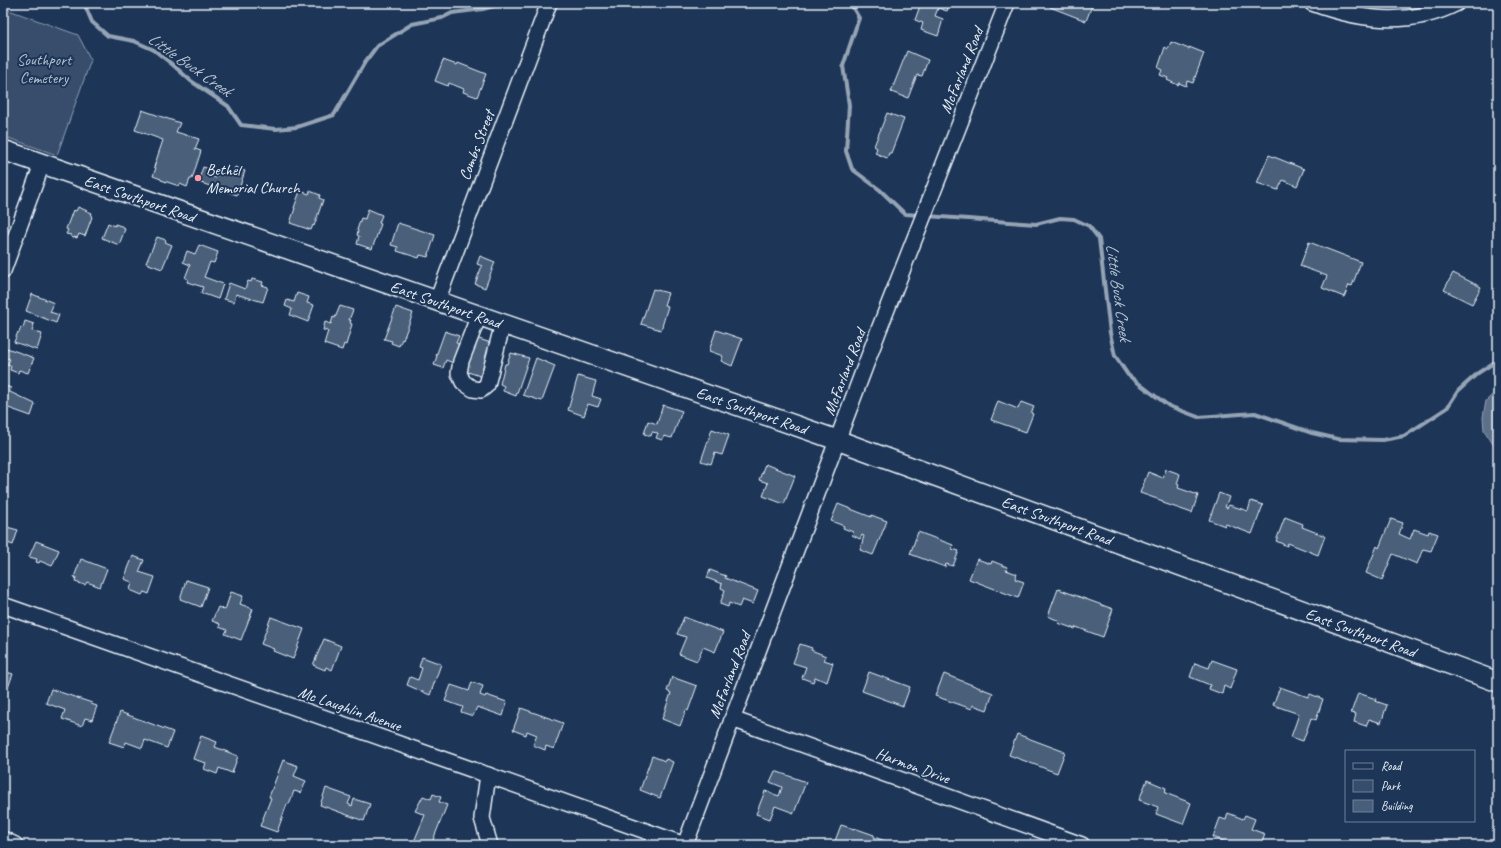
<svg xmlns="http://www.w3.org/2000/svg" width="1501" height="848" font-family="Caveat,sans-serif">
<rect width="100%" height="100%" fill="#1d3557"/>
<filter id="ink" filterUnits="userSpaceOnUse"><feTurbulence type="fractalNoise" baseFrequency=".025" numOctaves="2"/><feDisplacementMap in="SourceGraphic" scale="8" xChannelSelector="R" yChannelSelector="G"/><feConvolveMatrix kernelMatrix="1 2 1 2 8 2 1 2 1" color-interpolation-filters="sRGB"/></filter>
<g filter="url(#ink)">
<polygon fill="#374d6c" stroke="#909fb2" points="3,8 78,35 91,60 57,155 3,136"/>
<polygon fill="#5d7089" stroke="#95a4b5" points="1498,389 1498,452 1484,430 1483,417 1486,401"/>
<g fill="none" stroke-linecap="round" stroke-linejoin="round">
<g stroke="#95a4b5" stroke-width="4">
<polyline points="84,3 92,22 108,36 134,41 154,50 173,65 191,81 228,106 241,125 276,129 297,127 334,115 365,62 377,46 412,24 442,18 452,13 483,9 505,3"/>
<polyline points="850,3 859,18 843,66 849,105 846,151 852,169 880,190 905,214 920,215"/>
<polyline points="927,216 1036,224 1060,218 1074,219 1089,226 1099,239 1110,333 1115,356 1128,375 1150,392 1169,406 1198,417 1255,413 1312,433 1338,439 1383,440 1404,436 1447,408 1458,391 1478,373 1498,360"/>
</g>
</g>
<g fill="#495e7a" stroke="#e8f1f8">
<polygon points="921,3 950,3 947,11 938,8 935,16 943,19 938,36 921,30 923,23 915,20"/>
<polygon points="1052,3 1093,3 1086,21 1050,7"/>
<polygon points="1171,42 1189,49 1189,47 1204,53 1193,83 1187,81 1186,86 1179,83 1178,85 1167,80 1168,78 1160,75 1162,70 1158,68 1165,47 1168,49"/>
<polygon points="907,51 928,60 922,76 917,75 908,98 891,92"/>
<polygon points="443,60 457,65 458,63 486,74 477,97 463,92 464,89 449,83 448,86 435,81"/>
<polygon points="142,110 180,123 176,132 199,139 195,149 201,151 192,179 190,179 187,187 180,184 179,186 161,180 161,179 153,176 156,168 154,167 163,140 135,130"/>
<polygon points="887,113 904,119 891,153 889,153 887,158 875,153 877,148 874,146"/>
<polygon points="1269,155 1304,169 1297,186 1283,180 1278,190 1257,183"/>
<polygon points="203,167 213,170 211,176 216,178 219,169 233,173 235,167 245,171 237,195 198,182"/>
<polygon points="3,186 7,187 3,199"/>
<polygon points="300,191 309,194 310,191 320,195 319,198 323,200 314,226 313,225 311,230 290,223 295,208 294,208"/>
<polygon points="78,207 92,213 91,216 92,217 85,236 79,234 77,238 74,237 74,238 71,237 71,235 66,234 68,230 66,229 73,210 76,211"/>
<polygon points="368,209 382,215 379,223 381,224 372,249 357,244 359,236 357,235 358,231 357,230 361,218 365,219"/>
<polygon points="108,223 115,226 115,224 124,227 123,228 125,229 119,245 102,238"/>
<polygon points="398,223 435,235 428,257 420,255 419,258 397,251 398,247 391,245"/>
<polygon points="157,237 166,240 165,242 172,245 162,269 146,263"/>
<polygon points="1309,242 1361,262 1352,286 1349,285 1344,297 1322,288 1327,276 1300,266"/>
<polygon points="199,245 218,252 214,263 210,262 204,277 223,284 218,299 201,293 203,287 187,282 188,279 185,278 190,265 183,262 187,251 195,254"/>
<polygon points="480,256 495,262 485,288 475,284 482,266 477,264"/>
<polygon points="1453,273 1481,287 1472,304 1444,290"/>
<polygon points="252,279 263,282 262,285 268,287 263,302 236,294 234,302 224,299 229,283 245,289 248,281 251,282"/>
<polygon points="653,289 668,293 664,305 668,306 661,330 641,324"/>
<polygon points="297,293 309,297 307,303 314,305 308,322 290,315 292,309 285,306 287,300 294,302"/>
<polygon points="32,294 54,303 50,312 59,315 56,323 26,311"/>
<polygon points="340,306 353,310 349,320 351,320 350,323 352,324 346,345 344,344 342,350 324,344 328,331 323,330 325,322 331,324 333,317 335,318"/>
<polygon points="396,307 413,313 403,340 402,339 399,346 391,343 392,341 384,339"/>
<polygon points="25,321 34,324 32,331 42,334 37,350 14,342 18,332 19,333 21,327 23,328"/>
<polygon points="716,330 742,339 732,366 721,361 723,356 709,351"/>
<polygon points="445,331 459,336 456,343 460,345 453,363 446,360 443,368 434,365 437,356 436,356"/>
<polygon points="476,338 491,343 480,376 465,371"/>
<polygon points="7,348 34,358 28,373 19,370 18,373 10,370 11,366 7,365 10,359 4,357"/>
<polygon points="511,353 529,358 516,396 503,391 504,386 500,384 505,364 507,364"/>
<polygon points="536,358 555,366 542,401 523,395"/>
<polygon points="578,376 596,381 592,396 601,399 598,407 588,404 584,416 568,410"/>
<polygon points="3,385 11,388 10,392 35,404 31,416 3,406"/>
<polygon points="998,401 1018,409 1021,402 1034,407 1031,413 1033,414 1026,432 991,420"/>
<polygon points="663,405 682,411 672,438 664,436 662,440 656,438 658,433 652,432 651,436 644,434 648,421 657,424"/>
<polygon points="712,429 729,435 722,455 715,453 711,464 701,461"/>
<polygon points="765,464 795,476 784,504 763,496 768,483 759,480"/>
<polygon points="1166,469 1180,474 1177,484 1179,485 1178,488 1198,495 1192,513 1163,503 1163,501 1140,493 1148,472 1163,478"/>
<polygon points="1219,493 1229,497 1225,507 1227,508 1229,505 1248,511 1251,501 1263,505 1252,534 1226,524 1225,526 1209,520"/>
<polygon points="838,504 871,517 871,515 887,521 873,555 860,550 864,536 862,535 860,539 852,535 853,532 843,528 844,526 831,521"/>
<polygon points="1285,517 1303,524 1302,527 1325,536 1318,555 1288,543 1287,546 1276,541"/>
<polygon points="1391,519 1403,523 1399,534 1410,539 1414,529 1428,534 1429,531 1438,534 1431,551 1423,549 1417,564 1393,554 1382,580 1366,573 1377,546 1379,548"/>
<polygon points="3,526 18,530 13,545 5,542 3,547"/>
<polygon points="918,532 953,545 952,549 959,551 953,566 946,564 945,567 910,554"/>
<polygon points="36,541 59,550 52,566 40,561 39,563 36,562 37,559 29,557"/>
<polygon points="133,556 144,560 139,572 155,577 149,594 144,592 142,595 130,590 132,582 124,579"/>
<polygon points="81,559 107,569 100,587 87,582 85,585 75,582 76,577 74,577"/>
<polygon points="977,559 991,564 992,561 1007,567 1006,570 1017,574 1015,579 1024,582 1018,598 969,579"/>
<polygon points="710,570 726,576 725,578 758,591 753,604 742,600 739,607 729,603 728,607 720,604 725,590 721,588 722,584 707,578"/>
<polygon points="186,580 208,587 201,607 180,599"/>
<polygon points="1058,589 1113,609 1103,637 1076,627 1075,629 1058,623 1059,621 1048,616"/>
<polygon points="231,592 243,596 240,604 253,609 241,640 225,634 227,630 219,627 220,624 212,621 218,607 225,610"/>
<polygon points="271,617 304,629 293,659 273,651 274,649 261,644"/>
<polygon points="684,617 723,632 715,652 703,647 697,661 679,654 686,637 677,634"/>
<polygon points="324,639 341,646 332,670 326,667 325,670 313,665"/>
<polygon points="800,644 812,648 811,650 826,656 824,660 833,663 827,682 815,677 813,682 802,678 806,667 793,663"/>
<polygon points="422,657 441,664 430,695 407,685 410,677 418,680 422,668 419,667"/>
<polygon points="1212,660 1237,669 1230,689 1224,686 1222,694 1209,689 1210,685 1190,677 1195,663 1209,668"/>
<polygon points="3,671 13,674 4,698 3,698"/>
<polygon points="869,672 910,687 903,706 862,691"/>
<polygon points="944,674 993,693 987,710 973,705 972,709 935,696"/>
<polygon points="672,677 697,686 688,711 686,710 680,726 662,719 671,693 667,691"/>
<polygon points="472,682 483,686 480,695 485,697 486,695 507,702 503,716 477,707 473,716 461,712 463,707 445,701 451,685 469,691"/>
<polygon points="1280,687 1308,697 1310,694 1323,699 1316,720 1311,718 1303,741 1291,737 1299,714 1273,705"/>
<polygon points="51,689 92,703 91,704 97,706 92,720 85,718 82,726 62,719 65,710 46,703"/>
<polygon points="1358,693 1376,699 1375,701 1387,705 1381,723 1369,719 1366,726 1354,722 1356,714 1351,713"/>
<polygon points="521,708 563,723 554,749 546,746 545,750 533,745 537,735 527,731 526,735 513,730"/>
<polygon points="120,712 173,732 167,748 145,740 142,748 126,742 124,747 109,742"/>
<polygon points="1017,734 1065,752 1057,773 1009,755"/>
<polygon points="201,736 217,742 215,747 238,756 232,773 219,768 217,774 204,769 206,763 193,759"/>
<polygon points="652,756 665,761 666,759 673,762 660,798 640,790"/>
<polygon points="283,760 298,766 294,776 306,781 301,793 294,791 289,804 287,804 277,832 260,826 271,798 269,797"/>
<polygon points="775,771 806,782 794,813 775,806 770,819 756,814 765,791 779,796 782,787 770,782"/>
<polygon points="1147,780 1166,788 1165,793 1191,803 1183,824 1156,814 1158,807 1139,800"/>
<polygon points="326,788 351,797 348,804 352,806 354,799 370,804 364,821 320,805"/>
<polygon points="433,794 441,797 439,802 447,805 431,845 417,845 413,844 425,815 415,811 423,796 431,799"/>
<polygon points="1228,813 1243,819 1245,815 1255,819 1251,829 1265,834 1261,845 1234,845 1213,837 1220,818 1226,820"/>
<polygon points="841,825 854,829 854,828 874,835 874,837 888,842 887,845 847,845 835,841"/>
<polygon points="1431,840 1460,842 1460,845 1431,845"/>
</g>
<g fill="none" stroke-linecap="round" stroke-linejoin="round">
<defs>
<g id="minor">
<path d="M1312,3C1358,20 1411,27 1457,3"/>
<polyline points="3,271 42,164"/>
<polyline points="437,301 549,3"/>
<polyline points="479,315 461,361 459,373 463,382 473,389 481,390 487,385 503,323"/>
<path d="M3,605C230,685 458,764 685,845"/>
<polyline points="732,719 1082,845"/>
<polyline points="488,775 482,818 490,845"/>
<polyline points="3,839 15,845"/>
<polyline points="685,845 878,332 1007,3"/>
</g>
<polyline id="major" points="3,150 837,440 1498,682"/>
</defs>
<use href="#minor" stroke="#e8f1f8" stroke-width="18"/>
<use href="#major" stroke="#e8f1f8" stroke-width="22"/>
<use href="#minor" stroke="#1d3557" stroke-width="15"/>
<use href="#major" stroke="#1d3557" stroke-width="19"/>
</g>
</g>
<circle fill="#ff9aa2" stroke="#1d3557" stroke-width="1.5" cx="198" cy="178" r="4"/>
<g text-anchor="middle" stroke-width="4" stroke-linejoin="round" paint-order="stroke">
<g font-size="16" fill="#b3c0ce" stroke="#1d3557">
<text x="44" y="65">Southport<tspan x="44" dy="18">Cemetery</tspan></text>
</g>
<g font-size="16" fill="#e8f1f8" stroke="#1d3557">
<text transform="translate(961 70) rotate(-68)" y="6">McFarland Road</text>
<text transform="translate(476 145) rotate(-69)" y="6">Combs Street</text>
<text transform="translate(140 198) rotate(19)" y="6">East Southport Road</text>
<text transform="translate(446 304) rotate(19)" y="6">East Southport Road</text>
<text transform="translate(844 372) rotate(-69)" y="6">McFarland Road</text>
<text transform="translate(752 410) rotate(19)" y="6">East Southport Road</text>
<text transform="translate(1057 520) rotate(20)" y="6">East Southport Road</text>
<text transform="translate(1361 632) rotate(20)" y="6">East Southport Road</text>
<text transform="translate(729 675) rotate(-69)" y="6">McFarland Road</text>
<text transform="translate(350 708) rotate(19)" y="6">Mc Laughlin Avenue</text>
<text transform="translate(913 765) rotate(20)" y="6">Harmon Drive</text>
</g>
<g font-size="16" fill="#e8f1f8" stroke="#1d3557" text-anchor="start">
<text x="206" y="175">Bethel<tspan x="206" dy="18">Memorial Church</tspan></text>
</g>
<g font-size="17" font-style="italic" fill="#b7c4d1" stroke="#1d3557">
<text transform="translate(190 64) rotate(35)" y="6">Little Buck Creek</text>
<text transform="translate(1119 292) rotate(82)" y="6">Little Buck Creek</text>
</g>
</g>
<rect width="1501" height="848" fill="none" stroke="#1d3557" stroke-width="16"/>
<rect x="8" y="8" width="1485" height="832" fill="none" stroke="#e8f1f8" stroke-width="1.5" filter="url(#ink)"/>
<rect x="1345" y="750" width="130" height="72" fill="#1d3557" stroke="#6e8097"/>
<rect x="1353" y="763" width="20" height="6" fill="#1d3557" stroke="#6e8097"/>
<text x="1381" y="770" font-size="12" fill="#e8f1f8">Road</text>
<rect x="1353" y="780" width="20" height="12" fill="#374d6c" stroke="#6e8097"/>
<text x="1381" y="790" font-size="12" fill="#e8f1f8">Park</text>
<rect x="1353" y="800" width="20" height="12" fill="#495e7a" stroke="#6e8097"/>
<text x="1381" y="810" font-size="12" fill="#e8f1f8">Building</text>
</svg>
